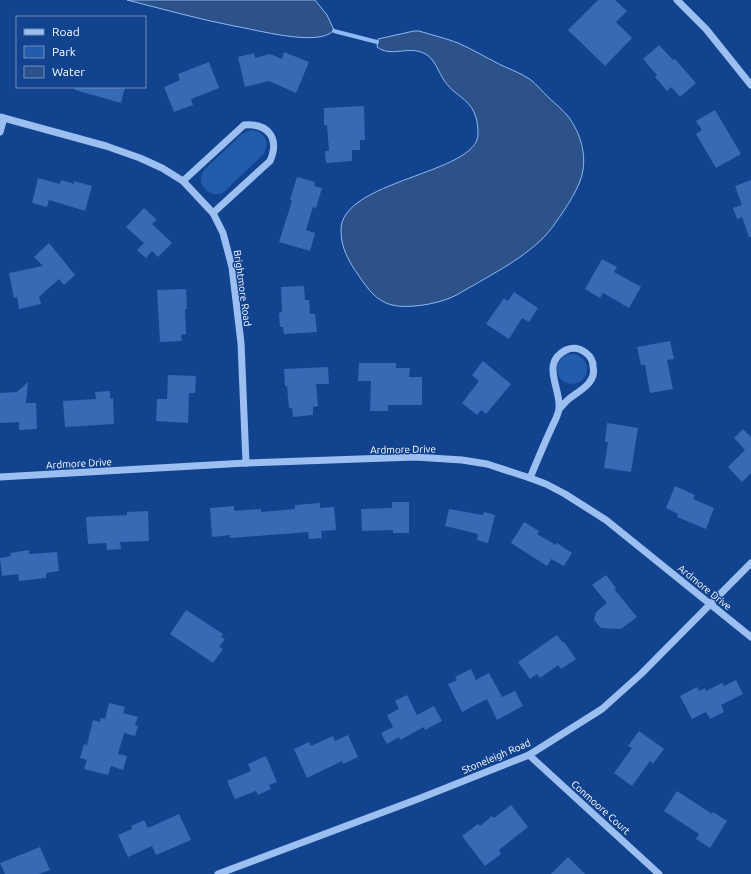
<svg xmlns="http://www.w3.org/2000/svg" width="751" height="874" font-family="Ubuntu,sans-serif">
<rect width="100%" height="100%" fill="#12438e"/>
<g fill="#245cad">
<path d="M253,130C266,132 270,144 263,155C254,163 245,172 236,180C232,184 227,190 222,193C215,196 207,193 203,186C199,180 201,174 205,169L242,134L248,131Z"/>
<circle cx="572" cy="369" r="15"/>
</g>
<g fill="#2d5289" stroke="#8db9f5">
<path d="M127,0H315L327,15L334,30C320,48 254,29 234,26C198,19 163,9 127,0Z"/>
<path d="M414,31H419C432,35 445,38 458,43C472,49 485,57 499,64C509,69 521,73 531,80C537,85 542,91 547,96C553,102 561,108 567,115C579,130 586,151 583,170C581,186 566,208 556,222C538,250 503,268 474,285C466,289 458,295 450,298C436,304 407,309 392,305C376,301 368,289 359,276C349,262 341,248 341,231C339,180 478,174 478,134C478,127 477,118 474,112C468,99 454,94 446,83C438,73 435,56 421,52C406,47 390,57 377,47L378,39Z"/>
</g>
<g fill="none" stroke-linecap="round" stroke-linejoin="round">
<polyline stroke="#8db9f5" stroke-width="4" points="334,31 377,42"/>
</g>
<g fill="#366ab5">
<polygon points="598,0 615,0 627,11 616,22 632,38 605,66 568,30"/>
<polygon points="659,45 673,60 675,59 696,83 680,97 671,87 667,91 655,77 657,75 643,59"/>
<polygon points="284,52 309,62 296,93 269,81 245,87 238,57 254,53 255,58 270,54 282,59"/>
<polygon points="209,62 219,88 191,99 193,105 174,112 164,87 180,80 178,74"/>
<polygon points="75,87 125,87 121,103 75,90"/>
<polygon points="364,106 365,140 360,140 360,150 352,150 352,161 326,163 325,151 329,151 327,125 324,125 324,108"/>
<polygon points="715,110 741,154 716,168 696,134 702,130 696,121"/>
<polygon points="297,177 315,182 314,186 322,188 316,208 313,207 306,230 315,233 310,251 279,242 292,201 290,200"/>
<polygon points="38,178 60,184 61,180 74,184 74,181 92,186 85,211 49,200 47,207 32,203"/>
<polygon points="751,180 751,237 749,237 742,217 737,219 733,208 742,205 735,186"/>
<polygon points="144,208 157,220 152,224 172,243 158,257 152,251 146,258 137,250 144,243 126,227"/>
<polygon points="49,243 75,275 64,285 59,279 39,297 41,304 19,309 17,297 14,298 9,273 43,266 34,257"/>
<polygon points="602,259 617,267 614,272 641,287 629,308 603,293 600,298 585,289"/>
<polygon points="304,286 305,300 309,300 310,314 315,314 317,332 284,334 283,327 280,327 279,313 282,312 281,287"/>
<polygon points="186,289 187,309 185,309 186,334 181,335 182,341 160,342 157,290"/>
<polygon points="514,292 538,308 529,322 522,318 509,339 486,324 504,298 508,301"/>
<polygon points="670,341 674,359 667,360 673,389 650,393 645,365 641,365 637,347"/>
<polygon points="483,361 511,384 486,414 481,410 477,415 462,403 479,381 472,375"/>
<polygon points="359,363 396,363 396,368 410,368 409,377 422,377 422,405 388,405 388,411 370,411 371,381 358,381"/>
<polygon points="328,367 329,384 316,384 318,406 313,407 313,415 293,417 292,408 289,408 287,386 285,386 284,369"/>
<polygon points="168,375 196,376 195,393 189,393 188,423 156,421 157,399 167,399"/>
<polygon points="28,382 26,403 36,403 37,429 19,430 19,422 0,423 0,393 17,392"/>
<polygon points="110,391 110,399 113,398 114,424 65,427 63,401 96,399 95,392"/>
<polygon points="607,423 638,428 631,472 604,468 608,442 605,442"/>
<polygon points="743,429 751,437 751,473 742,482 728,467 745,450 734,438"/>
<polygon points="675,486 695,495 693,499 714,508 706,529 677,517 678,514 666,508"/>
<polygon points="392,502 409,502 409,533 393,533 393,530 362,531 361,509 392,508"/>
<polygon points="320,503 320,508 334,507 336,530 321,531 322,538 309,539 308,532 230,538 230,535 212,537 210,508 234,506 234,511 261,509 261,512 295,509 295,505"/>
<polygon points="449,509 483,515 484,512 495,515 488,543 477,540 478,534 445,526"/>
<polygon points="148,511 149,541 120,542 121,549 107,550 106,543 88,544 86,517 127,515 127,512"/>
<polygon points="524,522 539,531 537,534 556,545 557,543 572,553 564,566 551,559 547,566 511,543"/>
<polygon points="29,550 29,554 57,552 59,571 46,573 46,578 19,581 18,574 2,576 0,558 11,556 10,553"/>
<polygon points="606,575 616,588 614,589 637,617 621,629 601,628 594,620 596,612 607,603 592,585"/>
<polygon points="186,610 223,634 221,637 225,639 219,647 223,649 213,663 170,634"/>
<polygon points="557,635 563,643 564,642 576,659 561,669 558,665 540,678 537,674 530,679 518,662"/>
<polygon points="471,669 476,680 489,673 502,697 515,691 523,706 497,720 487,699 462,712 448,684 457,680 455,677"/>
<polygon points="736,680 743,694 721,705 724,712 710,719 706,712 692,719 680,696 697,687 699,691 705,688 706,691 722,683 724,686"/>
<polygon points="407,695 417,715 434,706 442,721 425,730 424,727 400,740 399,737 387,744 381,733 393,727 387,715 399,709 395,701"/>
<polygon points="109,703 125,707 123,713 138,717 135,725 138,726 135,736 124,733 118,754 127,756 123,770 111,766 108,775 84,769 87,760 80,758 84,744 87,745 93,720 100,722 101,718 105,719"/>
<polygon points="639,731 664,749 653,764 650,761 632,786 614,773 632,748 628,746"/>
<polygon points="348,735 358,757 343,764 342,761 307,778 294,749 309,742 311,746 333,736 335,741"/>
<polygon points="266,756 277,782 269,785 271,789 258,795 256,791 235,799 227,781 251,771 248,764"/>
<polygon points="677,791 712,814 713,812 727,821 710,848 696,839 699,834 664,811"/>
<polygon points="511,805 528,827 499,850 501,854 485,866 462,836 478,824 480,826 492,816 494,818"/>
<polygon points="179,814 191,840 156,855 152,846 128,857 118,835 132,829 131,826 144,820 148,828"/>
<polygon points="40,847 50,870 39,874 5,874 0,863"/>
<polygon points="568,857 585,874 551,874"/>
</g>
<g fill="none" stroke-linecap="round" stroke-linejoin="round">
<g stroke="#9cbff1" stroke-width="7">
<polyline points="677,0 706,29 751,85"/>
<polyline points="0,117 106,146 140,158 162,168 183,181 213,213 223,233 232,267 241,343 246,463"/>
<polyline points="0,132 4,118"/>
<path d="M183,181L244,125C268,123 280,138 270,161L213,213"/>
<polyline points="0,477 246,463 415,457 462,460 487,464 530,478 546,484 565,494 606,520 751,637"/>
<path d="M530,478C537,461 544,444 552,427C554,422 559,414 559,408C561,388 540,363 566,350C573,347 580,348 586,353C590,356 593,361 593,366C597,382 581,390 570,398C566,401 563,405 560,408"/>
<polyline points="529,755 659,874"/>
<polyline points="218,874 418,799 529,755 602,709 641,674 751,563"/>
</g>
</g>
<g text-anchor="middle" stroke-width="3" stroke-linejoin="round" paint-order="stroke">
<g font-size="10" fill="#fff" stroke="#12438e">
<text transform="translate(243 288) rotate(82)" y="4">Brightmore Road</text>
<text transform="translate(403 449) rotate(-1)" y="4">Ardmore Drive</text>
<text transform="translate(79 463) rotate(-3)" y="4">Ardmore Drive</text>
<text transform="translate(705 587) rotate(39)" y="4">Ardmore Drive</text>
<text transform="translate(496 756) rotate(-23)" y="4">Stoneleigh Road</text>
<text transform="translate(601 807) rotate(42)" y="4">Conmoore Court</text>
</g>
</g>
<rect x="16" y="16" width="130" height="72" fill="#12438e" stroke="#718ebb"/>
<rect x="24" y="29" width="20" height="6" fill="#9cbff1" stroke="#718ebb"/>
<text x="52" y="36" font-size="12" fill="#ffffff">Road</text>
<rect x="24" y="46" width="20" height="12" fill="#245cad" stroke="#718ebb"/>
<text x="52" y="56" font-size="12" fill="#ffffff">Park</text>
<rect x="24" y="66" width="20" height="12" fill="#2d5289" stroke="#718ebb"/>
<text x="52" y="76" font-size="12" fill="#ffffff">Water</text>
</svg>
